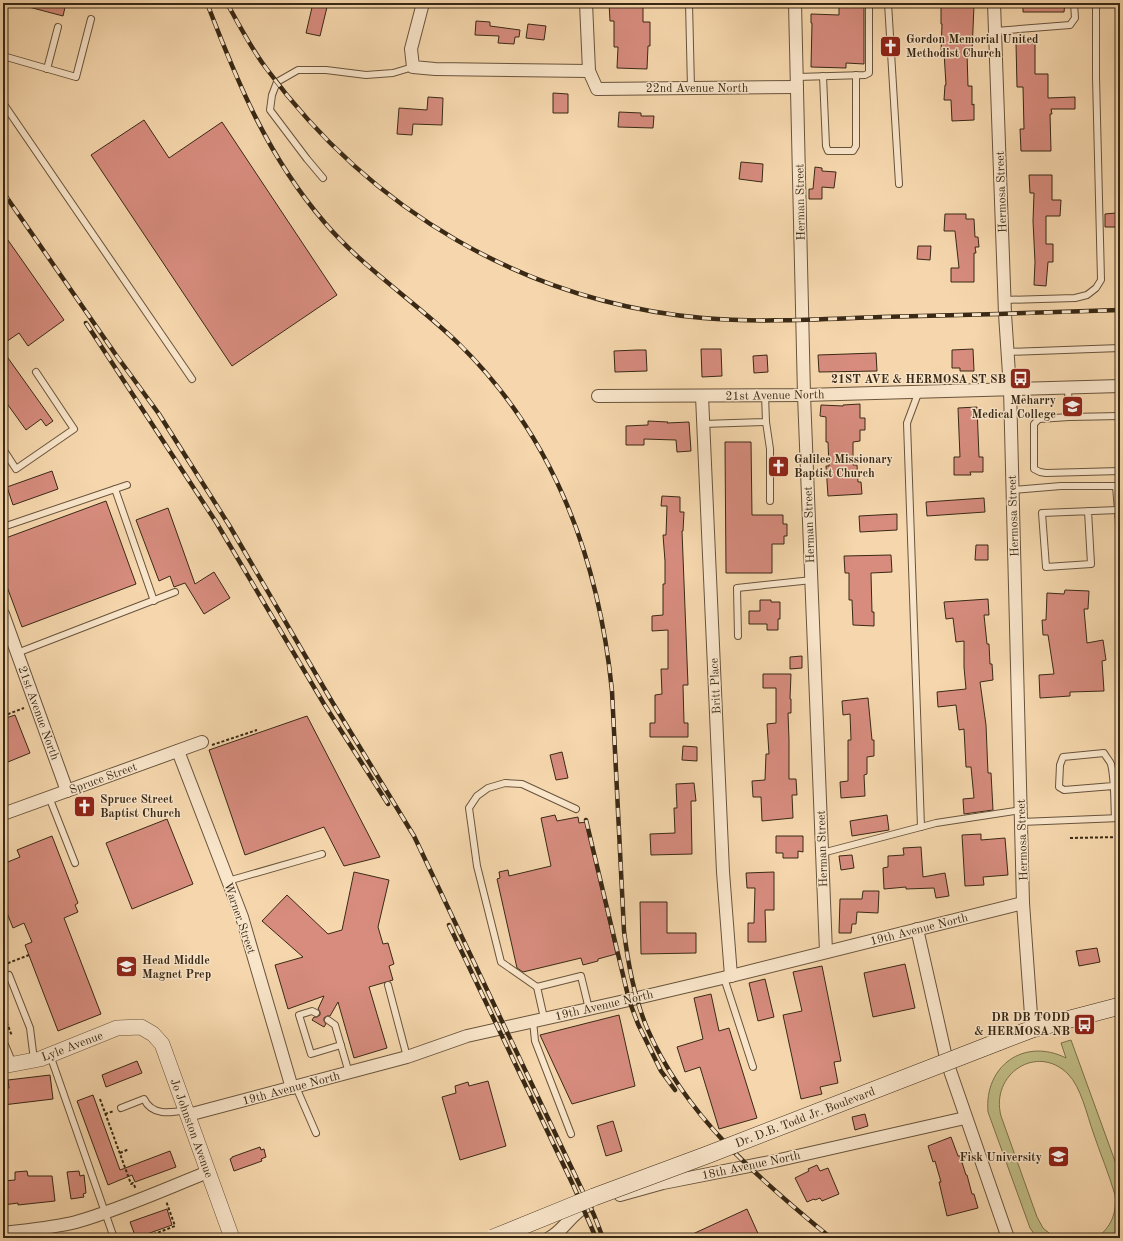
<svg xmlns="http://www.w3.org/2000/svg" width="1123" height="1241" font-family="'Old Standard TT',serif">
<rect width="100%" height="100%" fill="#f6d7ad"/>
<filter id="stains"><feTurbulence type="fractalNoise" baseFrequency=".005" numOctaves="4"/><feColorMatrix values="0 0 0 0 .2 0 0 0 0 .09 0 0 0 0 .02 0 0 0 .5 -.17"/></filter>
<radialGradient id="worn" r=".72"><stop offset=".6" stop-color="#630" stop-opacity="0"/><stop offset="1" stop-color="#630" stop-opacity=".3"/></radialGradient>
<path fill="#c1bd86" stroke="#7d734e" d="M1071,1040L1120,1175V1228L1113,1238H1096C1111,1228 1117,1213 1115,1195C1109,1174 1100,1153 1093,1132C1087,1115 1081,1087 1068,1074C1037,1043 990,1074 1001,1116L1037,1217L1043,1228L1055,1238H1037L1030,1228L988,1112C984,1066 1024,1037 1066,1058L1061,1043Z"/>
<g fill="#d78c7e" stroke="#392915">
<polygon points="25,3 66,3 63,16 25,6"/>
<polygon points="313,3 328,3 320,36 306,33"/>
<polygon points="609,3 643,3 643,22 650,22 650,46 648,46 647,69 617,68 618,47 614,47 614,21 610,21"/>
<polygon points="839,3 864,3 864,64 846,63 846,68 811,67 812,23 811,23 811,14 839,15"/>
<polygon points="1023,3 1065,3 1064,12 1023,12"/>
<polygon points="941,5 974,5 972,53 967,53 968,86 972,86 972,105 974,104 974,120 952,121 951,100 944,100 945,85 946,85 944,52 941,52 942,24 941,24"/>
<polygon points="476,21 490,22 490,26 520,30 519,37 515,37 514,44 498,43 499,36 475,35"/>
<polygon points="528,24 546,26 544,40 526,38"/>
<polygon points="1016,43 1035,43 1035,74 1048,74 1048,98 1075,97 1075,109 1051,109 1052,114 1050,114 1051,151 1021,151 1020,129 1024,129 1023,87 1017,87"/>
<polygon points="553,93 568,94 568,113 553,113"/>
<polygon points="428,97 443,98 442,125 413,124 412,135 397,134 399,108 427,110"/>
<polygon points="619,112 641,113 641,116 654,116 653,128 618,127"/>
<polygon points="144,120 169,158 222,122 337,295 232,366 91,155"/>
<polygon points="741,162 763,164 762,182 739,179"/>
<polygon points="815,167 822,168 822,171 836,172 834,188 822,187 822,199 809,199 809,189 813,189"/>
<polygon points="1029,175 1052,175 1052,200 1061,200 1060,216 1046,216 1046,244 1053,244 1053,262 1048,262 1046,286 1034,285 1035,262 1033,221 1034,193 1030,193"/>
<polygon points="1116,213 1117,227 1105,227 1105,214"/>
<polygon points="945,214 966,214 966,219 974,219 975,237 978,237 979,247 975,247 976,253 974,253 974,282 951,282 951,268 959,268 955,231 944,231"/>
<polygon points="3,233 64,320 28,346 19,333 3,344"/>
<polygon points="918,246 931,246 930,260 917,259"/>
<polygon points="701,349 721,349 722,376 702,377"/>
<polygon points="973,349 974,371 960,371 960,368 952,368 952,350"/>
<polygon points="637,350 646,350 647,371 615,372 614,351"/>
<polygon points="3,351 53,421 46,426 41,419 26,430 3,398"/>
<polygon points="876,353 877,371 819,372 818,355"/>
<polygon points="767,355 768,372 754,373 753,356"/>
<polygon points="860,404 860,418 865,418 865,430 860,430 860,441 853,442 853,465 857,465 858,482 861,482 862,494 828,496 826,466 829,466 828,442 826,442 826,417 820,416 821,405 843,406 843,405"/>
<polygon points="977,407 979,457 983,457 983,472 970,472 971,475 954,475 954,457 960,457 958,408"/>
<polygon points="648,421 668,422 667,423 689,422 691,451 677,452 676,440 644,439 644,445 626,445 626,426 648,425"/>
<polygon points="725,442 751,442 752,515 783,515 783,524 787,524 787,536 784,536 784,544 772,544 772,573 726,573"/>
<polygon points="52,471 58,489 13,505 7,487"/>
<polygon points="662,496 680,497 680,512 684,512 683,531 682,531 688,685 683,685 684,723 688,723 688,737 650,737 650,723 655,723 655,695 662,694 661,669 668,669 668,630 652,631 652,616 663,615 663,584 665,584 665,561 663,535 666,535 667,506 661,506"/>
<polygon points="984,498 985,512 927,516 926,502"/>
<polygon points="106,501 136,584 22,627 3,576 3,539"/>
<polygon points="168,508 195,584 214,572 230,598 204,614 185,583 174,587 170,576 159,581 136,520"/>
<polygon points="897,514 897,530 860,532 859,516"/>
<polygon points="976,545 988,545 988,560 975,560"/>
<polygon points="891,555 892,572 871,573 872,612 874,612 874,626 853,625 852,600 849,600 849,573 845,573 844,556"/>
<polygon points="1065,590 1089,591 1088,609 1084,609 1087,643 1103,640 1106,660 1102,661 1104,691 1070,692 1070,696 1040,698 1039,675 1054,674 1048,635 1043,635 1042,620 1046,620 1047,593 1064,594"/>
<polygon points="988,599 989,615 984,615 987,644 989,644 990,664 992,664 993,680 980,682 986,725 988,773 991,773 993,810 964,814 963,799 974,798 971,767 966,767 964,729 959,730 956,705 938,707 937,692 966,689 964,667 964,641 956,642 953,618 946,619 944,602"/>
<polygon points="760,600 771,600 771,602 780,602 780,619 778,619 778,630 767,630 767,624 749,624 749,611 760,611"/>
<polygon points="802,656 802,668 790,669 790,657"/>
<polygon points="763,674 791,674 790,699 791,699 791,713 788,713 789,740 789,779 796,779 797,795 792,795 793,818 762,821 761,797 753,797 752,781 765,780 766,754 769,754 767,724 776,723 776,688 763,688"/>
<polygon points="868,698 872,740 874,740 874,756 867,757 867,774 864,775 865,796 841,798 840,782 848,781 848,740 851,740 850,714 843,715 842,701"/>
<polygon points="15,715 30,753 3,764 3,719"/>
<polygon points="307,716 380,857 344,866 324,827 245,855 209,750"/>
<polygon points="683,746 697,747 697,761 682,760"/>
<polygon points="562,752 568,778 556,780 550,755"/>
<polygon points="694,783 696,801 691,801 692,854 651,855 650,834 675,833 674,808 677,808 676,784"/>
<polygon points="555,815 557,821 578,817 579,823 586,822 616,954 598,959 598,961 583,965 581,958 523,972 517,968 497,879 500,878 499,872 508,870 509,876 551,866 541,818"/>
<polygon points="887,815 889,830 852,836 850,821"/>
<polygon points="167,819 193,884 132,909 106,843"/>
<polygon points="981,834 981,840 1005,838 1008,875 983,877 984,885 965,886 962,835"/>
<polygon points="52,836 78,903 75,905 78,912 64,918 101,1014 58,1031 25,945 32,942 24,923 13,928 3,903 3,864 20,857 17,850"/>
<polygon points="776,836 803,836 803,852 798,851 798,858 783,858 783,853 776,853"/>
<polygon points="921,847 923,877 945,873 949,896 936,898 934,888 906,889 906,887 884,889 883,868 888,867 888,856 904,855 903,848"/>
<polygon points="852,855 854,868 841,870 839,856"/>
<polygon points="354,872 389,880 378,927 383,944 388,943 394,964 389,966 393,980 369,987 387,1048 354,1058 338,1002 330,1016 327,1016 324,1018 324,1021 326,1024 324,1027 312,1020 314,1017 317,1017 320,1015 320,1012 318,1009 324,996 288,1009 275,965 303,957 262,921 287,895 328,934 342,930"/>
<polygon points="774,872 774,910 765,910 766,942 748,942 748,923 754,923 755,888 747,888 746,873"/>
<polygon points="863,891 879,891 878,913 857,912 856,924 852,924 851,933 839,933 840,899 862,899"/>
<polygon points="640,902 667,902 667,933 696,933 696,953 641,954"/>
<polygon points="1097,948 1100,962 1079,966 1076,951"/>
<polygon points="905,964 915,1008 873,1017 864,973"/>
<polygon points="822,966 841,1061 834,1062 838,1083 820,1087 822,1094 801,1099 783,1015 802,1011 793,972"/>
<polygon points="765,979 774,1017 758,1021 749,983"/>
<polygon points="711,994 719,1031 729,1028 757,1118 719,1129 700,1067 685,1072 677,1047 703,1039 694,998"/>
<polygon points="619,1015 635,1086 572,1104 540,1035"/>
<polygon points="137,1061 142,1073 106,1087 102,1075"/>
<polygon points="50,1075 53,1099 3,1105 3,1088 9,1088 8,1080"/>
<polygon points="488,1081 506,1146 460,1160 442,1097 456,1093 455,1086 468,1082 469,1086"/>
<polygon points="93,1095 120,1170 170,1151 176,1167 135,1182 132,1175 108,1185 77,1101"/>
<polygon points="865,1114 868,1126 855,1130 852,1117"/>
<polygon points="613,1121 622,1151 606,1156 597,1126"/>
<polygon points="951,1137 958,1156 960,1156 966,1175 967,1175 972,1194 974,1194 978,1208 947,1216 939,1182 941,1182 935,1161 933,1162 928,1146"/>
<polygon points="260,1147 261,1150 264,1149 266,1157 261,1159 262,1161 234,1171 230,1159 232,1158 232,1157"/>
<polygon points="817,1165 820,1171 828,1168 839,1194 822,1201 820,1198 815,1200 814,1199 807,1202 795,1178 809,1171 808,1169"/>
<polygon points="27,1171 28,1176 52,1176 55,1201 18,1205 18,1203 3,1205 3,1181 15,1180 15,1172"/>
<polygon points="79,1171 80,1176 84,1175 86,1193 83,1194 84,1197 71,1199 67,1172"/>
<polygon points="167,1209 172,1225 136,1238 130,1222"/>
<polygon points="747,1209 760,1238 684,1238"/>
</g>
<g fill="none" stroke-linecap="round" stroke-linejoin="round">
<defs>
<g id="service">
<polyline points="689,3 691,88"/>
<polyline points="888,3 899,184"/>
<polyline points="995,31 1070,25 1075,18 1074,3"/>
<polyline points="3,56 76,77 91,19"/>
<polyline points="47,69 58,27"/>
<polyline points="823,76 826,146 828,151 853,151 856,146 856,75"/>
<polyline points="797,77 865,75 869,73 869,3"/>
<polyline points="3,103 192,379"/>
<polyline points="323,178 307,159 270,110 272,95 277,82 298,70 326,70 366,75 393,73 413,67"/>
<polyline points="1004,300 1075,298 1087,295 1096,288 1101,280 1096,77 1096,3"/>
<polyline points="1007,352 1120,348"/>
<polyline points="1068,387 1069,417"/>
<polyline points="919,391 907,423 921,827"/>
<polyline points="1120,416 1069,417 1039,419 1034,424 1034,469 1040,472 1046,473 1120,471"/>
<polyline points="766,422 770,449 770,501"/>
<polyline points="703,424 766,422 765,395"/>
<polyline points="3,449 16,469 74,429 36,372"/>
<polyline points="1116,486 1120,536"/>
<polyline points="115,489 154,601"/>
<polyline points="1012,490 1061,486 1120,486"/>
<polyline points="1088,511 1091,564 1046,567 1042,513 1118,510"/>
<polyline points="3,527 127,485"/>
<polyline points="738,636 737,588 812,580"/>
<polyline points="17,653 175,592"/>
<path d="M1113,786L1064,790L1059,787L1060,765L1063,757L1104,753C1106,757 1110,761 1111,764C1115,780 1114,802 1115,818"/>
<polyline points="49,797 75,863"/>
<polyline points="1021,822 1120,818"/>
<polyline points="822,853 936,823 1021,810"/>
<polyline points="228,881 322,854"/>
<polyline points="9,975 30,1028 34,1060"/>
<polyline points="724,978 753,1067"/>
<polyline points="388,985 407,1057"/>
<polyline points="537,987 501,962 477,866 469,808 477,796 488,788 505,783 522,784 576,809"/>
<polyline points="316,1013 312,1011 299,1015 311,1054 341,1045"/>
<polyline points="544,1018 537,987 581,976 589,1009"/>
<polyline points="328,1020 335,1025 349,1073"/>
<polyline points="533,1021 535,1041 571,1134"/>
<polyline points="3,1040 13,1064"/>
<polyline points="50,1055 114,1238"/>
<polyline points="296,1087 316,1133"/>
<path d="M121,1108L144,1099C152,1116 170,1113 186,1110"/>
</g>
<g id="minor">
<polyline points="423,3 411,49 413,67 435,69 589,71"/>
<polyline points="586,3 589,71 597,89 797,87"/>
<polyline points="795,3 804,395 826,952"/>
<polyline points="994,3 1005,314 1010,389 1023,903 1032,1029"/>
<polyline points="598,396 804,395 1120,386"/>
<polyline points="702,396 723,872 731,976"/>
<polyline points="3,614 67,791"/>
<polyline points="178,751 242,917 292,1088"/>
<polyline points="3,814 202,742"/>
<polyline points="917,929 947,1062 1008,1238"/>
<polyline points="188,1115 407,1057 467,1036 629,1000 731,976 1023,903"/>
<polyline points="620,1195 663,1183 775,1161 965,1118"/>
<path d="M3,1233C27,1230 52,1228 76,1222C119,1210 165,1189 208,1172"/>
<path d="M549,1238C564,1231 571,1213 587,1206"/>
</g>
<polyline id="tertiary" points="3,1066 40,1059 117,1028 141,1027 153,1034 162,1044 232,1238"/>
<polyline id="secondary" points="998,1042 1032,1029 1120,1006"/>
</defs>
<use href="#service" stroke="#68543b" stroke-width="8"/>
<use href="#minor" stroke="#68543b" stroke-width="14"/>
<use href="#tertiary" stroke="#68543b" stroke-width="16"/>
<use href="#secondary" stroke="#392915" stroke-width="18"/>
<g stroke="#392915" stroke-width="2" stroke-dasharray="3 2" stroke-linecap="butt">
<polyline points="3,716 24,708"/>
<polyline points="212,745 257,730"/>
<polyline points="1070,838 1120,837"/>
<polyline points="3,965 29,955"/>
<polyline points="3,1013 12,1036"/>
<polyline points="100,1099 131,1184 133,1183 136,1189"/>
<polyline points="105,1114 114,1111"/>
<polyline points="120,1153 129,1149"/>
<polyline points="144,1238 175,1226 166,1201"/>
</g>
<use href="#service" stroke="#f9e5ca" stroke-width="6"/>
<use href="#minor" stroke="#f9e5ca" stroke-width="12"/>
<use href="#tertiary" stroke="#f9e5ca" stroke-width="15"/>
<use href="#secondary" stroke="#f9e5ca" stroke-width="17"/>
<defs>
<g id="rail">
<path d="M207,3C238,84 268,157 325,223C364,269 416,302 459,344C555,438 599,561 612,691L624,931C628,964 634,997 647,1028C685,1116 759,1179 831,1238"/>
<path d="M227,3C239,25 251,48 266,68C371,211 526,302 703,318C762,323 822,319 881,317C961,315 1040,313 1120,310"/>
<polyline points="3,192 116,355 159,414 229,525 331,700 414,836 594,1215 603,1238"/>
<polyline points="86,323 216,522 324,704 388,804"/>
<polyline points="586,820 629,1000 638,1024 661,1071 675,1090"/>
<polyline points="449,925 574,1187 596,1238"/>
</g>
</defs>
<use href="#rail" stroke="#392915" stroke-width="4.5"/>
<use href="#rail" stroke="#f9e5ca" stroke-width="3" stroke-dasharray="9" stroke-linecap="butt"/>
<defs>
<polyline id="secondary-bridge" points="493,1238 594,1197 707,1155 998,1042"/>
</defs>
<use href="#secondary-bridge" stroke="#392915" stroke-width="18" stroke-linecap="butt"/>
<use href="#secondary-bridge" stroke="#f9e5ca" stroke-width="17"/>
</g>
<defs>
<symbol id="church-square" viewBox="-11 -11 22 22"><rect x="-9" y="-9" width="18" height="18" rx="4" fill="#8f2418" stroke="#f9e5ca"/><path d="M-1.2-6h2.4v3.5h3.3v2.4h-3.3V6h-2.4V-.1h-3.3v-2.4h3.3Z" fill="#fff"/></symbol>
<symbol id="bus-square" viewBox="-11 -11 22 22"><rect x="-9" y="-9" width="18" height="18" rx="4" fill="#8f2418" stroke="#f9e5ca"/><path d="M-5-6H5V4H4V6H2V4H-2V6H-4V4H-5ZM-3.5-4V0h7V-4ZM-3.5 1.2v1.5H-2V1.2ZM2 1.2v1.5H3.5V1.2Z" fill="#fff"/></symbol>
<symbol id="university-square" viewBox="-11 -11 22 22"><rect x="-9" y="-9" width="18" height="18" rx="4" fill="#8f2418" stroke="#f9e5ca"/><path d="M0-5L7-2L0 1L-7-2ZM-4 1L0 2.5L4 1V4Q0 6-4 4Z" fill="#fff"/></symbol>
<symbol id="school-square" viewBox="-11 -11 22 22"><rect x="-9" y="-9" width="18" height="18" rx="4" fill="#8f2418" stroke="#f9e5ca"/><path d="M0-5L7-2L0 1L-7-2ZM-4 1L0 2.5L4 1V4Q0 6-4 4Z" fill="#fff"/></symbol>
</defs>
<g fill-rule="evenodd">
<use href="#church-square" x="878" y="34" width="25" height="25"/>
<use href="#bus-square" x="1008" y="366" width="25" height="25"/>
<use href="#university-square" x="1060" y="394" width="25" height="25"/>
<use href="#church-square" x="766" y="454" width="25" height="25"/>
<use href="#church-square" x="72" y="794" width="25" height="25"/>
<use href="#school-square" x="114" y="954" width="25" height="25"/>
<use href="#bus-square" x="1072" y="1012" width="25" height="25"/>
<use href="#university-square" x="1046" y="1144" width="25" height="25"/>
</g>
<g text-anchor="middle" stroke-width="3" stroke-linejoin="round" paint-order="stroke">
<g font-size="12" font-weight="bold" fill="#392915" stroke="#f9e5ca" text-anchor="start">
<text x="906" y="43">Gordon Memorial United<tspan x="906" dy="14">Methodist Church</tspan></text>
<text x="1006" y="383" text-anchor="end">21ST AVE &amp; HERMOSA ST SB</text>
<text x="1056" y="404" text-anchor="end">Meharry<tspan x="1056" dy="14">Medical College</tspan></text>
<text x="794" y="463">Galilee Missionary<tspan x="794" dy="14">Baptist Church</tspan></text>
<text x="100" y="803">Spruce Street<tspan x="100" dy="14">Baptist Church</tspan></text>
<text x="142" y="964">Head Middle<tspan x="142" dy="14">Magnet Prep</tspan></text>
<text x="1070" y="1021" text-anchor="end">DR DB TODD<tspan x="1070" dy="14">&amp; HERMOSA NB</tspan></text>
<text x="1042" y="1161" text-anchor="end">Fisk University</text>
</g>
<g font-size="12" fill="#392915" stroke="#f9e5ca">
<text x="697" y="92">22nd Avenue North</text>
<text transform="translate(1001 192) rotate(-92)" y="4">Hermosa Street</text>
<text transform="translate(800 202) rotate(-91)" y="4">Herman Street</text>
<text transform="translate(775 395) rotate(-1)" y="4">21st Avenue North</text>
<text transform="translate(1013 516) rotate(-92)" y="4">Hermosa Street</text>
<text transform="translate(809 525) rotate(-92)" y="4">Herman Street</text>
<text transform="translate(715 686) rotate(-93)" y="4">Britt Place</text>
<text transform="translate(39 713) rotate(70)" y="4">21st Avenue North</text>
<text transform="translate(103 778) rotate(-20)" y="4">Spruce Street</text>
<text transform="translate(1022 840) rotate(-92)" y="4">Hermosa Street</text>
<text transform="translate(822 849) rotate(-92)" y="4">Herman Street</text>
<text transform="translate(240 918) rotate(71)" y="4">Warner Street</text>
<text transform="translate(919 929) rotate(-14)" y="4">19th Avenue North</text>
<text transform="translate(604 1005) rotate(-13)" y="4">19th Avenue North</text>
<text transform="translate(72 1046) rotate(-21)" y="4">Lyle Avenue</text>
<text transform="translate(291 1088) rotate(-15)" y="4">19th Avenue North</text>
<text transform="translate(805 1117) rotate(-21)" y="4">Dr. D.B. Todd Jr. Boulevard</text>
<text transform="translate(192 1128) rotate(70)" y="4">Jo Johnston Avenue</text>
<text transform="translate(751 1165) rotate(-12)" y="4">18th Avenue North</text>
</g>
</g>
<rect width="1123" height="1241" fill="none" stroke="#f6d7ad" stroke-width="16"/>
<rect x="4" y="4" width="1115" height="1233" fill="none" stroke="#392915" stroke-width="2"/>
<rect x="8" y="8" width="1107" height="1225" fill="none" stroke="#392915"/>
<rect width="100%" height="100%" filter="url(#stains)"/>
<rect width="100%" height="100%" fill="url(#worn)"/>
</svg>
